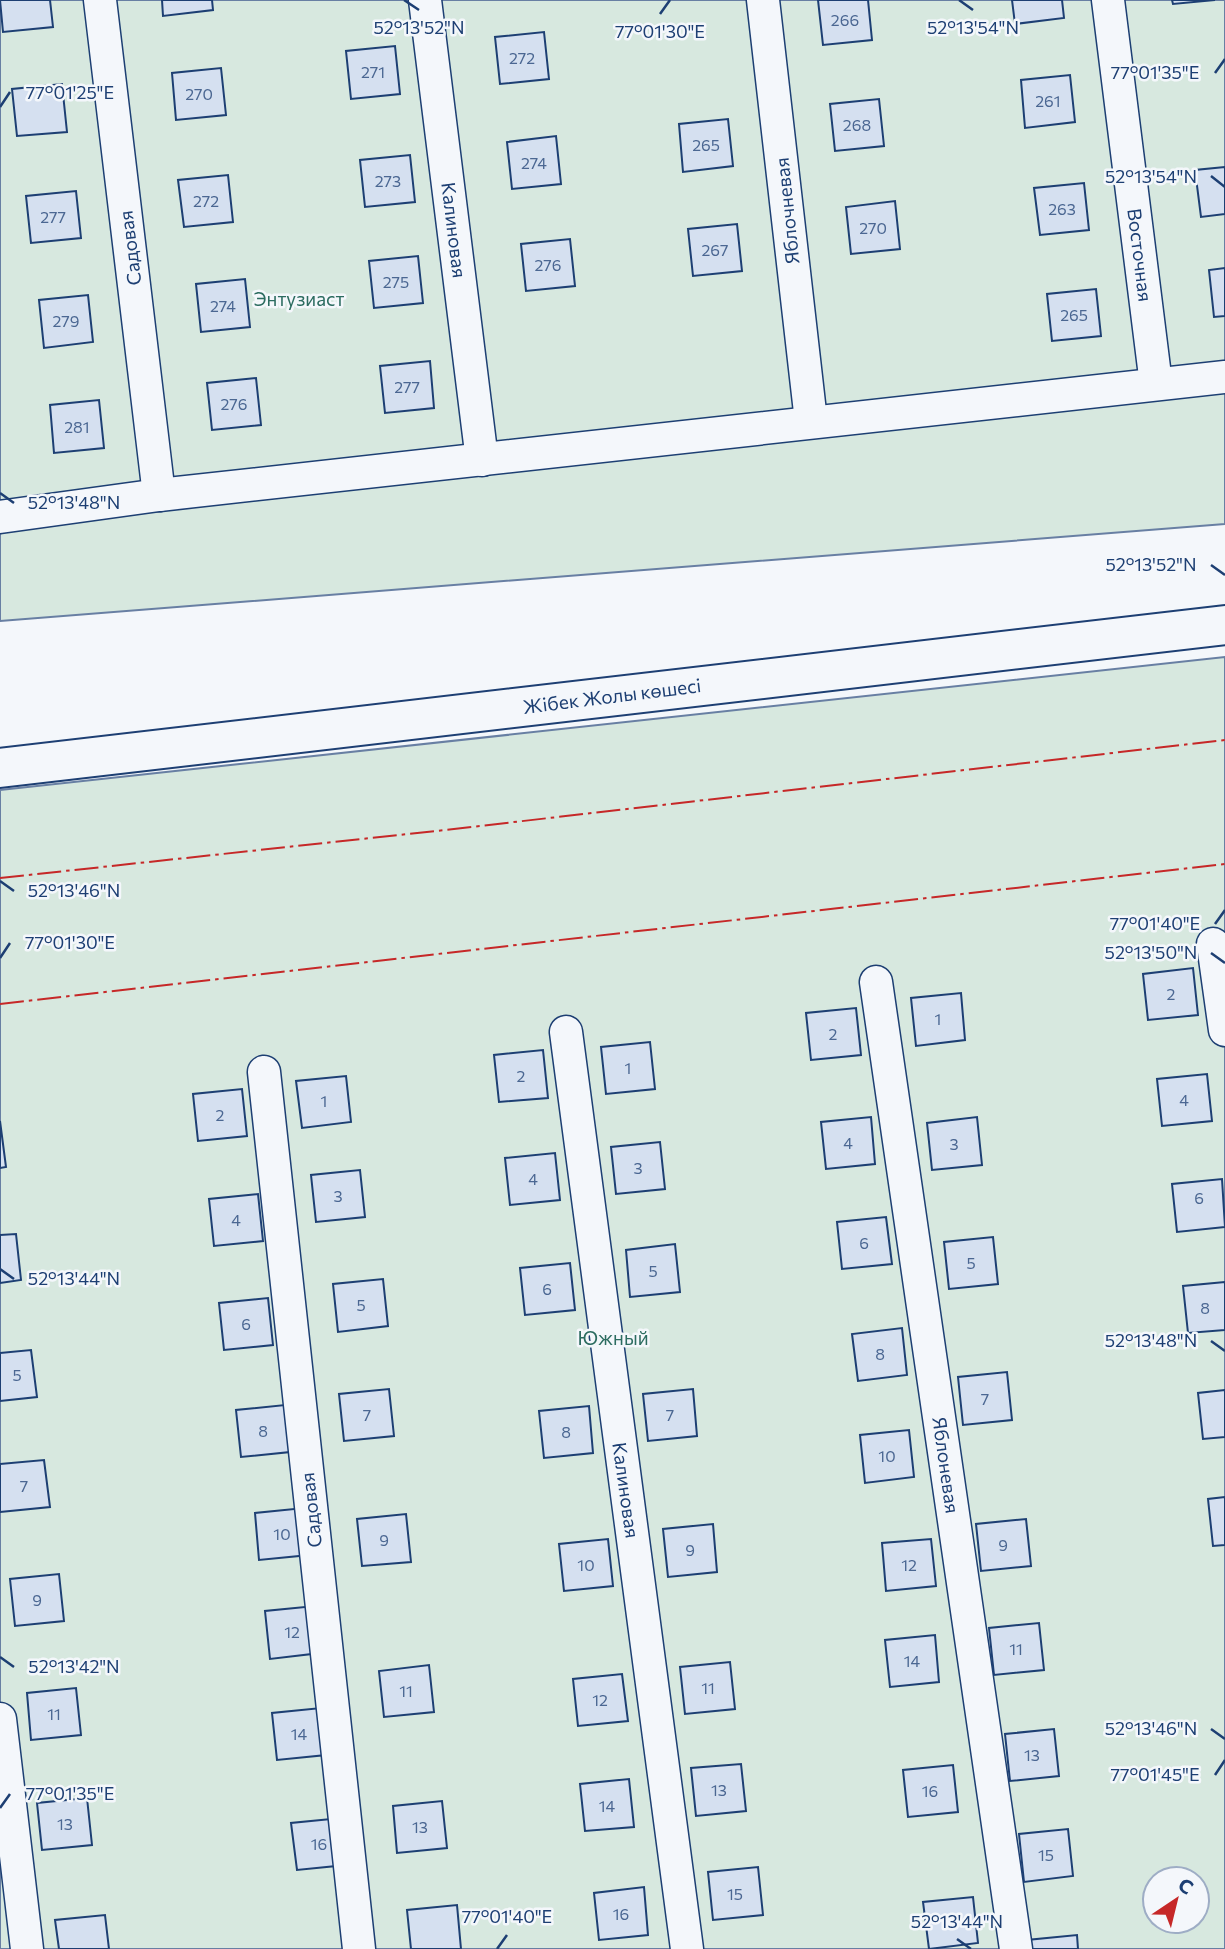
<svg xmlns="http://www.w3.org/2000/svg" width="1225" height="1949" font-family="Commissioner,sans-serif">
<rect width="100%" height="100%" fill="#f4f7fb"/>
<g fill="#d7e8df" stroke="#687fa3" stroke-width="2" fill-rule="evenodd">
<polygon points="0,0 1225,0 1225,524 0,621"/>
<path d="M1225,657V1949H0V790ZM1155,1879H1197V1921H1155Z"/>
</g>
<g fill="#d5e0f0" stroke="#1d3f73" stroke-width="2">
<polygon points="0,0 50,0 53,27 3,32"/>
<polygon points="162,0 212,0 213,10 163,16"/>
<polygon points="818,0 868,0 872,40 823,45"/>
<polygon points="1012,0 1062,0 1064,18 1015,24"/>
<polygon points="1172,0 1215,0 1173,4"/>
<polygon points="544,32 549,79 500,84 495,37"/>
<polygon points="395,46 400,94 351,99 346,51"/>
<polygon points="221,68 226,115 176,120 172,73"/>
<polygon points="1070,75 1075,122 1025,128 1021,80"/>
<polygon points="62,84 67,132 17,136 12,89"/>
<polygon points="879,99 884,146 835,151 830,104"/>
<polygon points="728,119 733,166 683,172 679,124"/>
<polygon points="556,136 561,184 512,189 507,142"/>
<polygon points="410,155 415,202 365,207 360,160"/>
<polygon points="1225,167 1225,214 1201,217 1195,170"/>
<polygon points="228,175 233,222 184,227 178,180"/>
<polygon points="1084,183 1089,230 1040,235 1034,188"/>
<polygon points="76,191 81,238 31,243 26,196"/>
<polygon points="895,201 900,249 851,254 846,207"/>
<polygon points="737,224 742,271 693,276 688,229"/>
<polygon points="570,239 575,286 526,291 521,244"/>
<polygon points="418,256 423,303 374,308 369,261"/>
<polygon points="1225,268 1225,316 1214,317 1209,270"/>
<polygon points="245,279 250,327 201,332 196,284"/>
<polygon points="1096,289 1101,336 1052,341 1047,294"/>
<polygon points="88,295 93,342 44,348 39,300"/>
<polygon points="430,361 434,408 385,413 380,366"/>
<polygon points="256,378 261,425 212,430 207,383"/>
<polygon points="99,400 104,448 54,453 50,405"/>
<polygon points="1193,968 1198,1015 1148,1020 1143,974"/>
<polygon points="961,993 965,1040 916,1046 911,998"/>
<polygon points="856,1008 861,1055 811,1060 806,1013"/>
<polygon points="650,1042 655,1089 606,1094 601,1047"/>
<polygon points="543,1050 548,1098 499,1102 494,1055"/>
<polygon points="1207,1074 1212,1121 1162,1126 1157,1079"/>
<polygon points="346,1076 351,1122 302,1128 296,1081"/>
<polygon points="242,1089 247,1136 198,1141 193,1094"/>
<polygon points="871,1117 875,1164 826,1169 821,1122"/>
<polygon points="977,1117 982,1165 932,1170 927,1123"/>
<polygon points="0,1121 6,1167 0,1168"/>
<polygon points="660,1142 665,1189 616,1194 611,1147"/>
<polygon points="555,1153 560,1200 510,1205 505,1158"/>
<polygon points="360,1170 365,1217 316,1222 311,1175"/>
<polygon points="1222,1179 1225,1227 1177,1232 1172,1184"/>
<polygon points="258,1194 263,1241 214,1246 209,1199"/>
<polygon points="886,1217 892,1264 842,1269 837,1222"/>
<polygon points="16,1234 21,1280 0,1283 0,1235"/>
<polygon points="993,1237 998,1284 949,1289 944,1242"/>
<polygon points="675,1244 680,1292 630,1297 626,1250"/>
<polygon points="570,1263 575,1310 525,1315 520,1268"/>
<polygon points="383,1279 388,1326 338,1332 333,1284"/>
<polygon points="1225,1282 1225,1330 1188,1333 1183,1286"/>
<polygon points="268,1298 273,1345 224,1350 219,1303"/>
<polygon points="902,1328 907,1375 858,1381 852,1334"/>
<polygon points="31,1350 37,1397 0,1401 0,1353"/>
<polygon points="1007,1372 1012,1420 963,1425 958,1377"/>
<polygon points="389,1389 394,1436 344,1441 339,1394"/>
<polygon points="693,1389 697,1436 648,1441 643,1394"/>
<polygon points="1225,1390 1225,1437 1203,1439 1198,1393"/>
<polygon points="285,1405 290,1452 241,1457 236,1410"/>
<polygon points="589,1406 593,1453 544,1458 539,1411"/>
<polygon points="909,1430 914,1477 865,1483 860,1435"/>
<polygon points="44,1460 50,1507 0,1512 0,1464"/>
<polygon points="1225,1497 1225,1545 1213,1546 1208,1499"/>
<polygon points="304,1508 309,1555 259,1560 255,1513"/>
<polygon points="406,1514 411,1562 362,1566 357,1519"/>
<polygon points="1026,1519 1031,1566 981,1571 976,1524"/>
<polygon points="713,1524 717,1572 668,1577 663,1529"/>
<polygon points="608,1539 613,1586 564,1591 559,1544"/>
<polygon points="931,1539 936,1586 886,1591 882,1543"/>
<polygon points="59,1574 64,1621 15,1626 10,1579"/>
<polygon points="315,1606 320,1653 270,1659 265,1611"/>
<polygon points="1039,1623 1044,1670 994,1675 989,1628"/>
<polygon points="935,1635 939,1682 890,1687 885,1640"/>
<polygon points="730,1662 735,1709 685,1714 680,1667"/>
<polygon points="429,1665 434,1712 384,1717 379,1671"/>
<polygon points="622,1674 628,1721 578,1726 573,1679"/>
<polygon points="76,1688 81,1735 31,1740 27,1693"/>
<polygon points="321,1708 326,1755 277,1760 272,1713"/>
<polygon points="1054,1729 1059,1776 1010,1781 1005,1734"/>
<polygon points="741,1764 746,1811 696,1816 691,1768"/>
<polygon points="953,1765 958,1812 908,1817 903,1770"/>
<polygon points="629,1779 634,1827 585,1831 580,1784"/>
<polygon points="87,1798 92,1845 42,1850 37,1803"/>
<polygon points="442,1801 447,1848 397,1853 393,1806"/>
<polygon points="341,1818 346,1865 297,1870 291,1823"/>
<polygon points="1068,1829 1073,1876 1024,1882 1019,1834"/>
<polygon points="758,1867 763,1915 713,1920 708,1872"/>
<polygon points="644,1887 648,1935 599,1940 594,1893"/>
<polygon points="973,1897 978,1943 929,1949 923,1902"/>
<polygon points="457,1905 461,1949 411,1949 407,1910"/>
<polygon points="105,1915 109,1949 59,1949 55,1920"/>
<polygon points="1077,1935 1078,1949 1028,1949 1027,1940"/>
</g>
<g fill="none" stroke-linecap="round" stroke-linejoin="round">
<defs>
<g id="minor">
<polyline points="100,0 159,495"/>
<polyline points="425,0 482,460"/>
<polyline points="763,0 811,421"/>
<polyline points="1108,0 1156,384"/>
<polyline points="0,517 159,495 1225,377"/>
<polyline points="1213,944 1225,1030"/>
<polyline points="876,982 1016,1949"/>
<polyline points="566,1032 687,1949"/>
<polyline points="264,1072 359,1949"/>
<polyline points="0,1719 27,1949"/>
</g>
<polyline id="trunk" points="0,768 1225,625"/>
</defs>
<use href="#minor" stroke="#1d3f73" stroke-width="35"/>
<use href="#trunk" stroke="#1d3f73" stroke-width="42"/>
<use href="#minor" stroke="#f4f7fb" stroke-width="32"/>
<use href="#trunk" stroke="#f4f7fb" stroke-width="38"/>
<g stroke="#c62828" stroke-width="2" stroke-dasharray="24 5 3.5 5" stroke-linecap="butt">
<polyline points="0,878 445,830 1225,740"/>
<polyline points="0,1004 1225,864"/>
</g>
</g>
<path fill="none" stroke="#1d3f73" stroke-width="2.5" d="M404,0L419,10M959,0L973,10M660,14L670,0M1215,73L1225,59M0,107L10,92M1211,176L1225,187M0,493L14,503M1211,565L1225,575M0,881L14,891M1215,924L1225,910M1211,953L1225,963M0,958L10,943M0,1269L14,1279M1211,1341L1225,1351M0,1657L14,1667M1211,1729L1225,1739M1215,1775L1225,1760M0,1808L10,1794M957,1939L971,1949M497,1949L507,1935"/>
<g text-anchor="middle" stroke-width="5" stroke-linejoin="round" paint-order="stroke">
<g font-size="16" fill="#4b6792">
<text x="845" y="26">266</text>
<text x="522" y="64">272</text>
<text x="373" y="78">271</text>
<text x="199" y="100">270</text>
<text x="1048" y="107">261</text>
<text x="857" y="131">268</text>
<text x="706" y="151">265</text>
<text x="534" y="169">274</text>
<text x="388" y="187">273</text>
<text x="206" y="207">272</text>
<text x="1062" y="215">263</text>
<text x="53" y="223">277</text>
<text x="873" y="234">270</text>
<text x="715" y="256">267</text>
<text x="548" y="271">276</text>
<text x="396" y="288">275</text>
<text x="223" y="312">274</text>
<text x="1074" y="321">265</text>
<text x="66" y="327">279</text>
<text x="407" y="393">277</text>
<text x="234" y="410">276</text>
<text x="77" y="433">281</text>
<text x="1171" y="1000">2</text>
<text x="938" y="1025">1</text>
<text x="833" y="1040">2</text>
<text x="628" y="1074">1</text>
<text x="521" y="1082">2</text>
<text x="1184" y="1106">4</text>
<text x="324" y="1107">1</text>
<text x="220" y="1121">2</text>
<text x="848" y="1149">4</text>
<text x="954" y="1150">3</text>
<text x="638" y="1174">3</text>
<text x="533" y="1185">4</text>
<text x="338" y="1202">3</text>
<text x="1199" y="1204">6</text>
<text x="236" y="1226">4</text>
<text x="864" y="1249">6</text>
<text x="971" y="1269">5</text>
<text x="653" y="1277">5</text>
<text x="547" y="1295">6</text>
<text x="361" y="1311">5</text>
<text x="1205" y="1314">8</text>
<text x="246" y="1330">6</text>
<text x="880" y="1360">8</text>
<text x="17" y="1381">5</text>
<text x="985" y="1405">7</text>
<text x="367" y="1421">7</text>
<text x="670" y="1421">7</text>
<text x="263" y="1437">8</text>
<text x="566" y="1438">8</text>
<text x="887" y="1462">10</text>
<text x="24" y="1492">7</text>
<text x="282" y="1540">10</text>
<text x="384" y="1546">9</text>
<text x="1003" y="1551">9</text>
<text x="690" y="1556">9</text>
<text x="586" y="1571">10</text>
<text x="909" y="1571">12</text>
<text x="37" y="1606">9</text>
<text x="292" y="1638">12</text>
<text x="1016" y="1655">11</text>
<text x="912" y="1667">14</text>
<text x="708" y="1694">11</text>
<text x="406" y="1697">11</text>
<text x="600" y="1706">12</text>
<text x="54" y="1720">11</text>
<text x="299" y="1740">14</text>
<text x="1032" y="1761">13</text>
<text x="719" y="1796">13</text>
<text x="930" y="1797">16</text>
<text x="607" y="1812">14</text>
<text x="65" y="1830">13</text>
<text x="420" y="1833">13</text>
<text x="319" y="1850">16</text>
<text x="1046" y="1861">15</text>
<text x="735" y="1900">15</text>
<text x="621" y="1920">16</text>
</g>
<g font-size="19" fill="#1d3f73" stroke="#f4f7fb">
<text transform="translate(787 211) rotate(-96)" y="7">Яблочневая</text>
<text transform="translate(454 230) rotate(83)" y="7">Калиновая</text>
<text transform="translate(130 248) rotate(-97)" y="7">Садовая</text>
<text transform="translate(1140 255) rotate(83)" y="7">Восточная</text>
<text transform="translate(612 696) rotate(-7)" y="7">Жібек Жолы көшесі</text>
<text transform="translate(946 1465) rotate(82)" y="7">Яблоневая</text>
<text transform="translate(626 1490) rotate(82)" y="7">Калиновая</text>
<text transform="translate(311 1510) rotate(-96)" y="7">Садовая</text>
</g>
<g font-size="19" fill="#2c6c60" stroke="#f4f7fb">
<text x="299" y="306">Энтузиаст</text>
<text x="613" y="1345">Южный</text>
</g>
</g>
<g font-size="18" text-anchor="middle" fill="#1d3f73" stroke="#f4f7fb" stroke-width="5" stroke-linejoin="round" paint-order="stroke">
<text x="419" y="34">52°13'52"N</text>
<text x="973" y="34">52°13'54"N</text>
<text x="660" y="38">77°01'30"E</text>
<text x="1155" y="79">77°01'35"E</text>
<text x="70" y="99">77°01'25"E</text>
<text x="1151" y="183">52°13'54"N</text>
<text x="74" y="509">52°13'48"N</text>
<text x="1151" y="571">52°13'52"N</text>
<text x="74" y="897">52°13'46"N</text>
<text x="1155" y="930">77°01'40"E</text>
<text x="70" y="949">77°01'30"E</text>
<text x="1151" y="959">52°13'50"N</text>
<text x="74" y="1285">52°13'44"N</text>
<text x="1151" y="1347">52°13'48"N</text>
<text x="74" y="1673">52°13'42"N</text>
<text x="1151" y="1735">52°13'46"N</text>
<text x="1155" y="1781">77°01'45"E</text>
<text x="70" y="1800">77°01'35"E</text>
<text x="507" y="1923">77°01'40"E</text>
<text x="957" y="1928">52°13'44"N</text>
</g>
<g transform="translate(1176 1900) rotate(35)"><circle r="33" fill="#f4f7fb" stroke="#9eadc5" stroke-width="2"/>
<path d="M0-5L12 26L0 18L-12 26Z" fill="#c62828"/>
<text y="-10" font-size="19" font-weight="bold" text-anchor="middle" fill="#1d3f73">С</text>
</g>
</svg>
